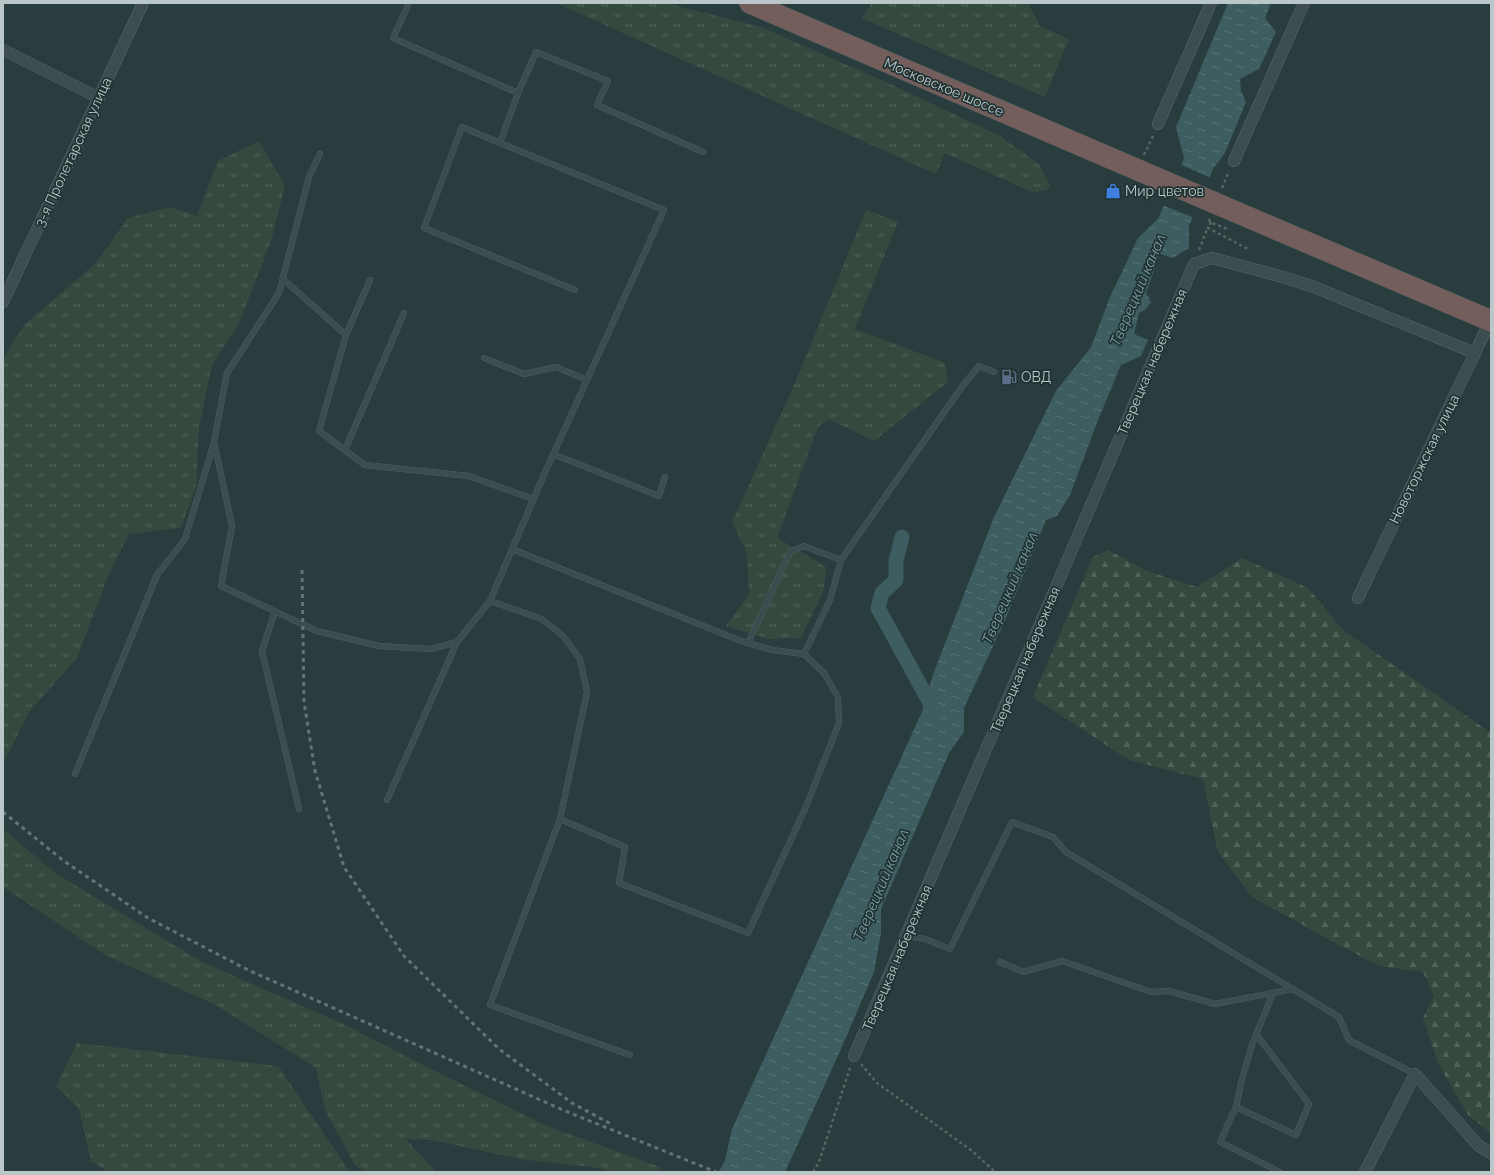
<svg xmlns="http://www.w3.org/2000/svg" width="1494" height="1175" font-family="Raleway,sans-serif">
<defs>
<pattern id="grass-tufts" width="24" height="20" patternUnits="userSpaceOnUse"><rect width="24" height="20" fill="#354a3f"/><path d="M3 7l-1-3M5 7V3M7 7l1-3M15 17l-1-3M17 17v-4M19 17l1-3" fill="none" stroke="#506359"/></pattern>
<pattern id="forest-firs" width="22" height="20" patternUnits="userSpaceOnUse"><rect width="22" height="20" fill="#354a3f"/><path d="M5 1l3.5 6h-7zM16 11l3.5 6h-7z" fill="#506359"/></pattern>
<pattern id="water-ripples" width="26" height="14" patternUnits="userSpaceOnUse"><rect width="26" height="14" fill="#3d5d60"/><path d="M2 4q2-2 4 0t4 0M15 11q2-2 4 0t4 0" fill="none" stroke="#577375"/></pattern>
</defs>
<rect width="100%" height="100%" fill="#293c3e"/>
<g fill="url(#grass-tufts)">
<polygon points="556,3 666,3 761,27 886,82 1000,136 1039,164 1051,188 1034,193 945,153 936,174"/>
<polygon points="872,3 1028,3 1040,26 1069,39 1045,97 861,18"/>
<polygon points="259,141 285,186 271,241 239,323 212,365 199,427 196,486 181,528 129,534 108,576 77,658 29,712 3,764 3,359 24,325 96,263 128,218 170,207 197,216 218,161"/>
<polygon points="866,210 898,222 855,329 945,363 948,382 874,441 828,419 818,427 777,538 826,567 824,590 801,638 769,639 726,626 749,594 747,553 732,522 795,383"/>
<polygon points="3,829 55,873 202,962 341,1023 443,1075 547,1126 660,1167 659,1172 614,1172 592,1167 519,1159 432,1140 406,1139 436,1172 365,1172 355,1165 325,1110 316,1068 214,1004 107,956 3,887"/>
<polygon points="77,1043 278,1066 350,1172 108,1172 91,1161 79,1109 56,1086"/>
</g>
<polygon fill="url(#forest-firs)" points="1108,550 1147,571 1197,587 1242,558 1308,588 1343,630 1491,733 1491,1133 1468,1115 1438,1063 1423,1018 1434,996 1423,972 1379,966 1326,938 1252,897 1218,852 1203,779 1129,760 1033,697 1093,557"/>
<polygon fill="url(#water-ripples)" points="1228,3 1271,3 1265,18 1276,32 1259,69 1240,79 1241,91 1246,102 1225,153 1213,169 1189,226 1189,248 1173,258 1160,254 1146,293 1151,302 1145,310 1139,313 1134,334 1148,340 1141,356 1121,365 1098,420 1070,495 1057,516 1046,520 1003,625 964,708 964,732 949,753 881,909 881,933 874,972 841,1049 785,1172 719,1172 725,1160 732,1129 921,714 934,672 994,517 1056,391 1091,347 1110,297 1138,238 1158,219 1184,158 1176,127"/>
<polygon fill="#293c3e" points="1179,164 1211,178 1195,218 1162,205"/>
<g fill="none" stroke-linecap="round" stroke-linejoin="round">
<polyline stroke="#3d5d60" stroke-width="15" points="902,537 896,561 896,580 882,593 878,608 936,714"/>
<defs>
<g id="lane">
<polyline points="409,3 393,38 518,93 500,143 664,210 543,477 490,601 542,619 563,636 580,659 587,692 560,819 490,1005 630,1055"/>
<polyline points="518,93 536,52 608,81 597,105 703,152"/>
<polyline points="500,143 462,127 424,228 575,290"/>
<polyline points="320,154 309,177 279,293 227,373 214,442 232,526 221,586 317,631 379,646 432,649 457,642 490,601"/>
<polyline points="283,279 346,335 319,431 365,465 469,476 533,499"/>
<polyline points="346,335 370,280"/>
<polyline points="484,358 524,374 556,367 587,380"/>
<polyline points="345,450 404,313"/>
<polyline points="553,454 659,496 665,477"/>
<polyline points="512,549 741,641 772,650 804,654 824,673 838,697 839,723 805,809 748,933 619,883 625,847 560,819"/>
<polyline points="275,611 262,651 299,809"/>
<polyline points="748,643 790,552 804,546 841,560 961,388 979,366 994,372"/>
<polyline points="804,654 830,600 841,560"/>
<polyline points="75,774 157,575 185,539 214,443"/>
<polyline points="387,800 457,642"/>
<polyline points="906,936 925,939 950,949 1012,822 1053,837 1066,852 1339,1017 1349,1040 1415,1074"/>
<polyline points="1000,962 1023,972 1062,961 1151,992 1169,991 1215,1004 1293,989"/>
<polyline points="1273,993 1252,1045 1242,1079 1236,1107 1220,1142 1280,1172"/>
<polyline points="1236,1107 1296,1135 1309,1104 1256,1034"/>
</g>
<g id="street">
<polyline points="3,50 99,98"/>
<polyline points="1158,124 1211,3"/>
<polyline points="1234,161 1304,3"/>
<polyline points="3,302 143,3"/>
<polyline points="1358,598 1491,319"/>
<polyline points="854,1056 1062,573 1194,264 1212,258 1283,277 1314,287 1475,353"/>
<polyline points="1365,1172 1415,1074 1479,1146 1491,1153"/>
</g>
<g id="highway">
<polyline points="750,3 1138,170"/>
<polyline points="1215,203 1491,321"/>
</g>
</defs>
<use href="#lane" stroke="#5a6a6c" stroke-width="6"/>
<use href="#street" stroke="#5a6a6c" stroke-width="12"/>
<use href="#highway" stroke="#4a5a5b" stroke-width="22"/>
<g stroke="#546760" stroke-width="2.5" stroke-dasharray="3 3" stroke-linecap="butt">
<polyline points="1144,155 1154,134"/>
<polyline points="1222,188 1229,171"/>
<polyline points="1209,219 1210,222 1227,229"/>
<polyline points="1211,222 1208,228 1250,250"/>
<polyline points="1199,250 1208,227"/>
<polyline points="861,1064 877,1083 971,1150 995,1172"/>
<polyline points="813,1172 819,1162 850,1068"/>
</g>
<use href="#lane" stroke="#3d4c4e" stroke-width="5.5"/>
<use href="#street" stroke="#3d4c4e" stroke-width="11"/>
<use href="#highway" stroke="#735e5b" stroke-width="21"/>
<g stroke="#617477" stroke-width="3" stroke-dasharray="4 4" stroke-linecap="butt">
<polyline points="302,570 304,702 315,771 344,867 404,956 499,1049 572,1103 611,1124"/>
<polyline points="3,812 64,861 148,918 248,970 563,1110 716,1172"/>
</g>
<defs>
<polyline id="highway-bridge" points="1138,170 1215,203"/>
</defs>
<use href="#highway-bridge" stroke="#4a5a5b" stroke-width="22" stroke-linecap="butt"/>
<use href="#highway-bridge" stroke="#735e5b" stroke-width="21"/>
</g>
<defs>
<symbol id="shop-bare" viewBox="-9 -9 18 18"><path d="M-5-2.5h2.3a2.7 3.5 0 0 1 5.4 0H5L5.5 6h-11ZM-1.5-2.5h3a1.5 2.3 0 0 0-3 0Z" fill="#3f7fe0" stroke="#213233" stroke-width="2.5" paint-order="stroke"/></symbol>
<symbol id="fuel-bare" viewBox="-9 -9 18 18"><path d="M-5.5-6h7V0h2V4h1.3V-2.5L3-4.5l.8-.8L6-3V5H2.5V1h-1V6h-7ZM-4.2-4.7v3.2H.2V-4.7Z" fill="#5c6f8a" stroke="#213233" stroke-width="2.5" paint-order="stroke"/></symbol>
</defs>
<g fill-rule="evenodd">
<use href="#shop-bare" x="1102" y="180" width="22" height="22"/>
<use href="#fuel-bare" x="998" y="366" width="22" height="22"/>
</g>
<g text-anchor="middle" stroke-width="3.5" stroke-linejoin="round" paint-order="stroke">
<g font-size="14" fill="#b9c7c9" stroke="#213233">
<text transform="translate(944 87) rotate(23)" y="5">Московское шоссе</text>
<text transform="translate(73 152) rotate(-65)" y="5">3-я Пролетарская улица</text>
<text transform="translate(1152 362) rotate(-67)" y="5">Тверецкая набережная</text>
<text transform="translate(1424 459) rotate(-64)" y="5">Новоторжская улица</text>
<text transform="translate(1025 660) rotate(-67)" y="5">Тверецкая набережная</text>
<text transform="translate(897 958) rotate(-67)" y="5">Тверецкая набережная</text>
</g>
<g font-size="14" fill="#b9c7c9" stroke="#213233" text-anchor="start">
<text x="1125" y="196">Мир цветов</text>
<text x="1021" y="382">ОВД</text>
</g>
<g font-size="15" font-style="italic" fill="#779fa3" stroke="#213233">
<text transform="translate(1138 290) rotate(-67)" y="5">Тверецкий канал</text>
<text transform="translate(1010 588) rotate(-67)" y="5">Тверецкий канал</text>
<text transform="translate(881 885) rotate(-67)" y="5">Тверецкий канал</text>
</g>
</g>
<rect width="1494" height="1175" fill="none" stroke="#b9c7c9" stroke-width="8"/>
</svg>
